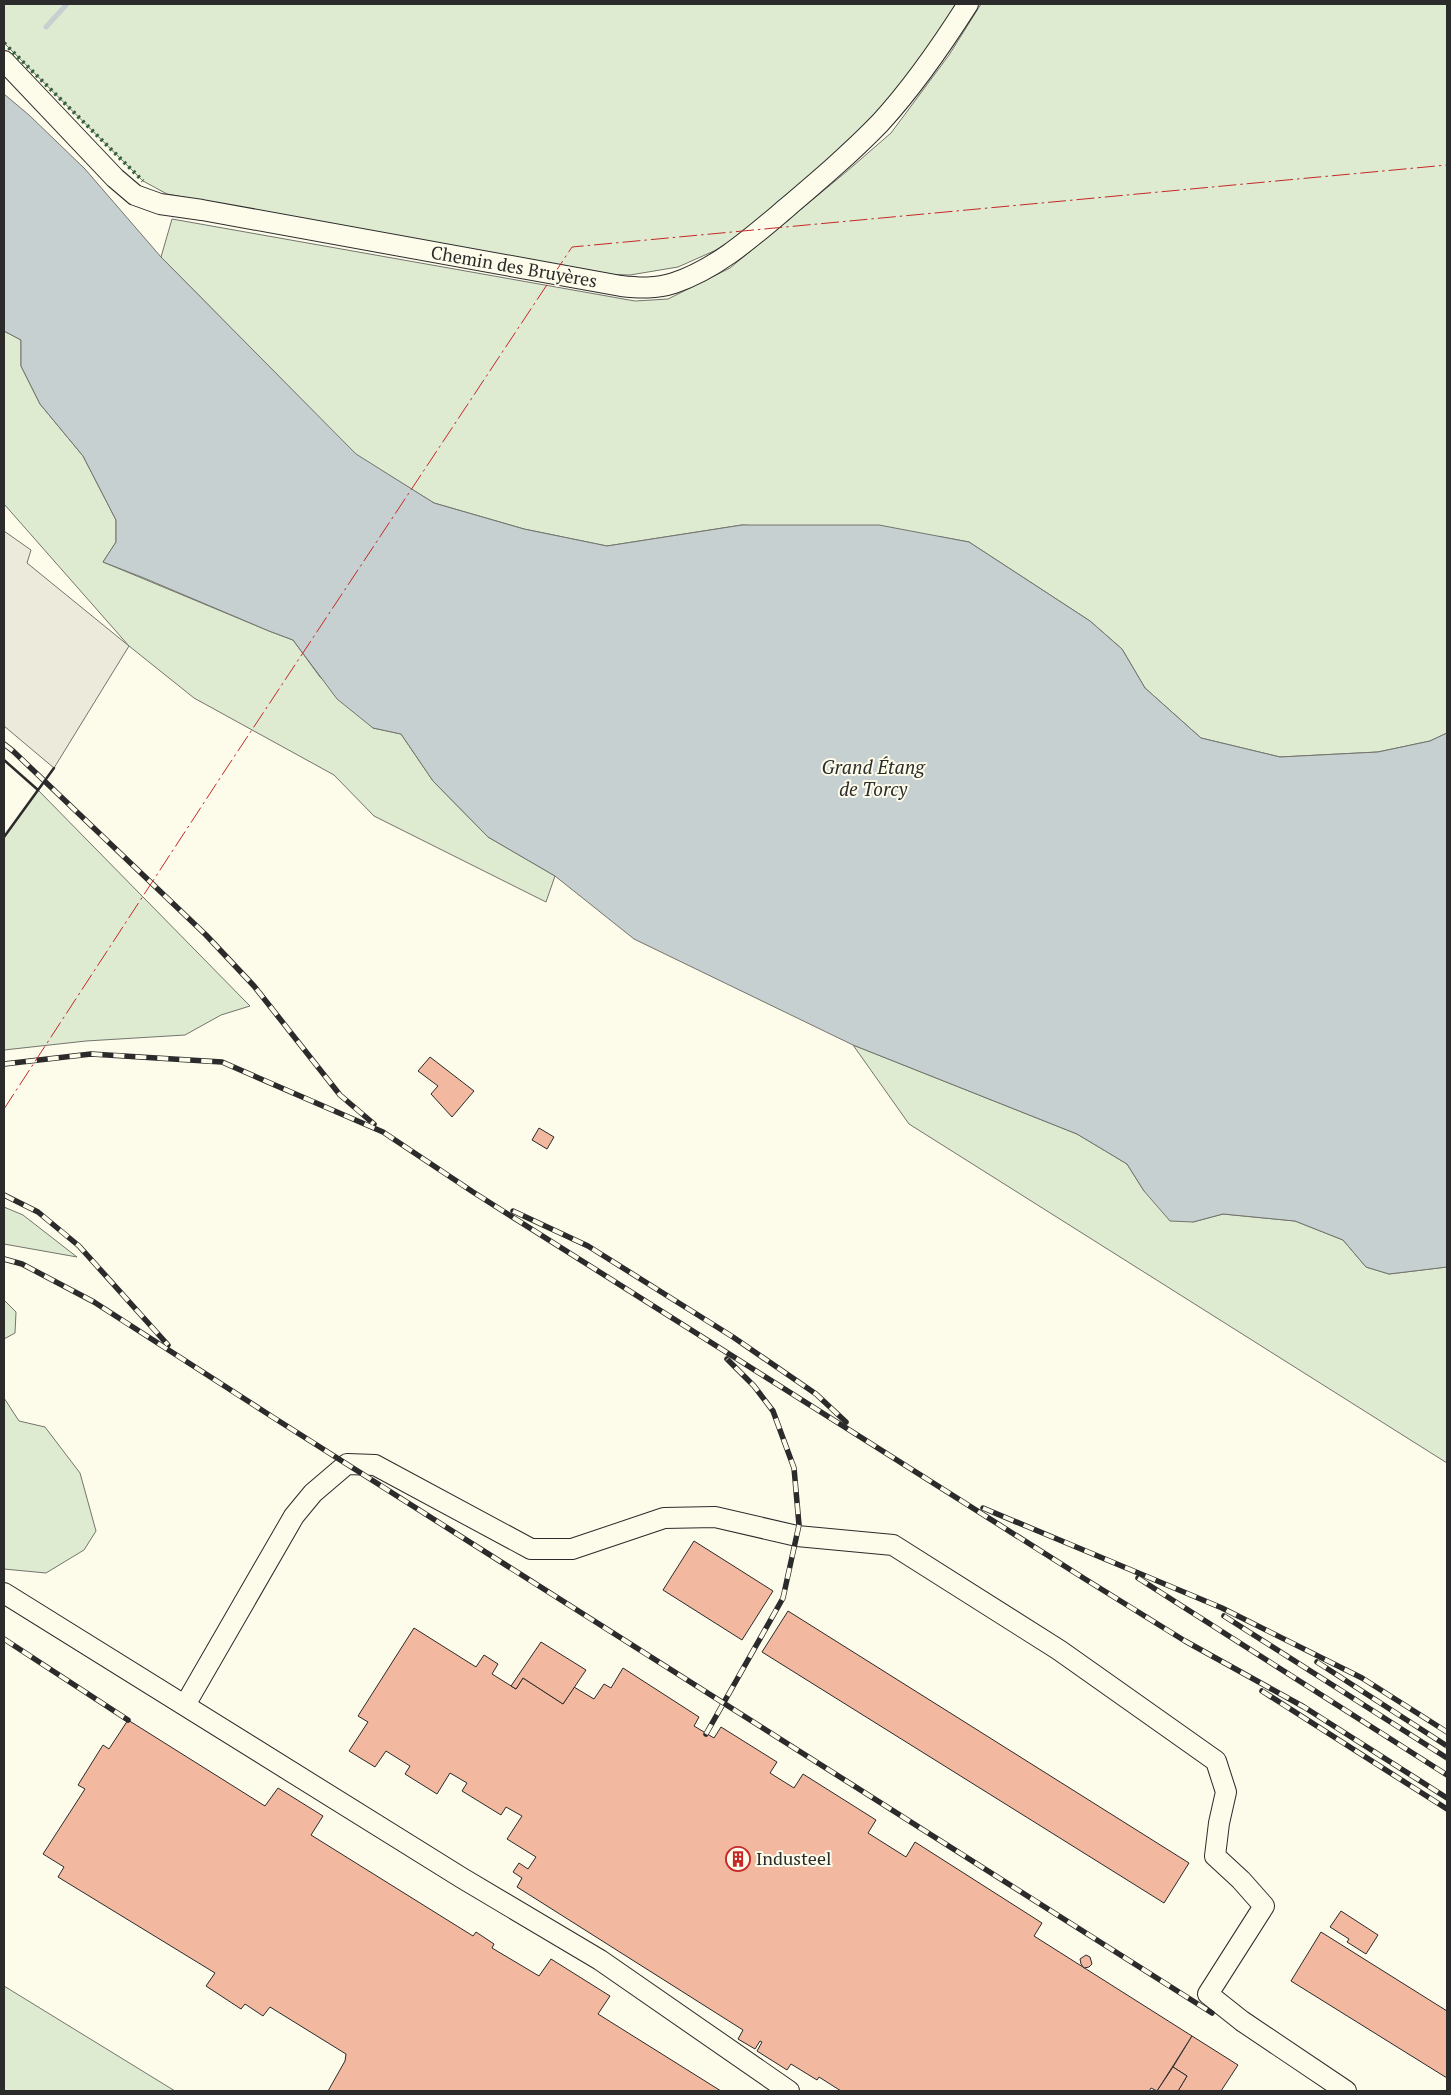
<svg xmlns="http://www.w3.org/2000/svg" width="1451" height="2095" font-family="'PT Serif',serif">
<rect width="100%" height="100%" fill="#fdfbea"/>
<g fill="#deebd1" stroke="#74746e">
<polygon points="4,4 957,4 907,78 865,127 814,174 723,247 678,267 630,275 596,274 167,194 143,181 4,43"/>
<polygon points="981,4 1447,4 1447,733 1430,741 1378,752 1280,757 1201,738 1145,688 1122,649 1090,621 969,542 942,537 742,525 607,546 524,529 434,503 356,455 161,257 172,219 635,301 668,299 730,268 846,172 891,133 949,55"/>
<polygon points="4,331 21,340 21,366 40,404 83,456 116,520 116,542 103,562 269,631 293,640 320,677 373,728 401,734 433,781 488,837 555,876 546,902 374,816 334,775 194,698 129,646 4,504"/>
<polygon points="38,790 250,1006 221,1015 185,1035 86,1041 4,1050 4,837"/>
<polygon points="853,1045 1077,1134 1127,1164 1144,1191 1193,1222 1223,1214 1295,1221 1343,1240 1366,1267 1389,1274 1447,1267 1447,1463 909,1124"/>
<polygon points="4,1207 23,1215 77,1257 4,1244"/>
<polygon points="4,1300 16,1312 15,1333 4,1339"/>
<polygon points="4,1398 19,1421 45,1427 80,1473 96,1531 84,1550 46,1573 4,1569"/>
<polygon points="4,1986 175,2091 4,2091"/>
</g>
<polygon fill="#eceadb" stroke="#74746e" points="4,531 31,550 27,563 129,646 54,768 4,726"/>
<polygon fill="#c7d0d0" stroke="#74746e" points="4,94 29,115 85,169 161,257 356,454 434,503 524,529 607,546 742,525 879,525 969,542 1090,621 1122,649 1145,688 1201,738 1280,757 1378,752 1430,741 1447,733 1447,1267 1389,1274 1366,1267 1343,1240 1295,1221 1223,1214 1193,1222 1170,1221 1144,1191 1127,1164 1077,1134 853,1045 634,939 555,876 488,837 433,781 401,734 373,728 337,699 293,640 269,631 144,578 103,562 116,542 116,520 83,456 40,404 21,366 21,340 4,331"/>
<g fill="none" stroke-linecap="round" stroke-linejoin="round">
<polyline stroke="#c7d0d0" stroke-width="5" points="46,27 67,4"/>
</g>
<g fill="#f2b8a0" stroke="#2b2b2b">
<polygon points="430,1057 474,1091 452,1117 431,1094 438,1086 418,1071"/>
<polygon points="539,1128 554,1137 547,1149 532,1140"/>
<polygon points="694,1541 773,1591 742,1640 663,1590"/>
<polygon points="788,1611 1189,1863 1164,1903 762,1652"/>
<polygon points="414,1628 476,1667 484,1655 498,1664 492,1674 516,1689 523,1678 563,1704 574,1687 594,1699 604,1684 611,1688 623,1668 699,1717 694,1726 714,1738 721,1727 777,1762 770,1773 794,1788 803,1774 876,1820 868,1833 906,1857 915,1842 1042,1923 1034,1936 1192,2036 1157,2091 1151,2088 1149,2091 841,2091 819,2077 817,2080 791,2064 787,2070 757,2051 762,2042 760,2041 755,2049 738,2039 743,2030 517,1887 522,1878 513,1872 519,1863 528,1869 536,1857 507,1839 522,1816 506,1807 501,1815 462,1791 467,1783 450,1773 437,1794 405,1774 410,1766 386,1751 375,1767 349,1751 368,1722 358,1716"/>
<polygon points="541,1642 586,1670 563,1704 523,1678 516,1689 511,1686"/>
<polygon points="128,1720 265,1806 278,1788 323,1816 311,1835 473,1936 476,1932 494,1944 492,1948 539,1976 551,1959 610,1996 598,2014 721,2091 328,2091 345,2061 346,2054 270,2007 263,2016 245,2004 241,2009 206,1986 215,1973 58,1877 64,1867 43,1854 85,1789 78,1785 103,1745 109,1749"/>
<polygon points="1341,1911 1378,1935 1366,1954 1347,1942 1349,1939 1330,1927"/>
<polygon points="1321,1932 1447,2011 1447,2078 1291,1981"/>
<polygon points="1086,1955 1090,1957 1092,1964 1089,1967 1084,1968 1081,1964 1080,1959"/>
<polygon points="1192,2036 1238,2065 1221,2091 1178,2091 1187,2076 1173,2067"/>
<polygon points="1173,2067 1187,2076 1178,2091 1157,2091"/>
</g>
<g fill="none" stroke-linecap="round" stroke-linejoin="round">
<defs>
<g id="minor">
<path d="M4,61L115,178L135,195L160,204L202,210L621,286C639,288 656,289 674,283C716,269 751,238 784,210C817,182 850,154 880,123C914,86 942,45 968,4"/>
<polyline points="4,1593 462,1878 600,1960 789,2091"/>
<polyline points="185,1705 294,1516 313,1493 347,1464 375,1465 531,1549 572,1549 664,1518 715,1517 797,1536 893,1545 1059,1650 1216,1761 1226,1792 1219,1823 1215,1856 1241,1880 1264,1906 1208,1994 1242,2021 1346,2091"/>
</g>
</defs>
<use href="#minor" stroke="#2b2b2b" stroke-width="22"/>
<use href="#minor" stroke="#fdfbea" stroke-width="20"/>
<defs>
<g id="rail">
<polyline points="4,744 13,751 206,935 254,986 340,1095 374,1124"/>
<polyline points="4,1064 91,1054 222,1062 383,1132 473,1192 1085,1579 1185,1641 1304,1707 1447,1798"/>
<polyline points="4,1195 38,1212 79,1246 168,1345"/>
<polyline points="513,1211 588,1246 733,1337 816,1394 846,1422"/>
<polyline points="4,1259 22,1264 94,1302 271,1416 1212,2013"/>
<polyline points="983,1508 1222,1608 1362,1678 1447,1732"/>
<polyline points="1138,1578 1447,1775"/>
<polyline points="1224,1616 1447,1758"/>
<polyline points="4,1639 128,1720"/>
<polyline points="1317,1662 1447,1746"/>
<polyline points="1262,1691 1447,1809"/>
<polyline points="706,1734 783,1598 799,1525 794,1468 773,1411 754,1386 727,1359"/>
</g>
</defs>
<use href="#rail" stroke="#2b2b2b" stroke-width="5.5"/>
<use href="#rail" stroke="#fdfbea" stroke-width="4" stroke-dasharray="11" stroke-linecap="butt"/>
<polyline stroke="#34623c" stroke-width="4" stroke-dasharray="2.5 4" stroke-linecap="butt" points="4,43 143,181"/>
<g stroke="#2b2b2b" stroke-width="2.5">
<polyline points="4,760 38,790"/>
<polyline points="4,837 54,768"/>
</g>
<polyline stroke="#c62828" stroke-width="1" stroke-dasharray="18 4 2.5 4" stroke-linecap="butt" points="4,1109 224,772 572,247 1447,165"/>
</g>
<defs>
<symbol id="building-ring" viewBox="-11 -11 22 22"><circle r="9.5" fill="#fdfbea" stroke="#c62828" stroke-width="1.5"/><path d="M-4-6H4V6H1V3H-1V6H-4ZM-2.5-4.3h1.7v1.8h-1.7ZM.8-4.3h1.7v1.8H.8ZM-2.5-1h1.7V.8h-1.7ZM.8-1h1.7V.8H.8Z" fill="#c62828"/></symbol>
</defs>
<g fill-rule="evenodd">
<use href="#building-ring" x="724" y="1845" width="28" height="28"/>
</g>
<g text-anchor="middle" stroke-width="4" stroke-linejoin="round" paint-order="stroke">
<g font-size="18" fill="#2b2b2b" stroke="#fdfbea">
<text transform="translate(514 267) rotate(10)" y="6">Chemin des Bruyères</text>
</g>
<g font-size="18" fill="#2b2b2b" stroke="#fdfbea" text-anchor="start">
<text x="756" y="1865">Industeel</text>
</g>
<g font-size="19" font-style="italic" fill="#2b2b2b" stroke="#fdfbea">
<text x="873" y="774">Grand Étang<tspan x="873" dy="22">de Torcy</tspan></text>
</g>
</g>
<rect width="1451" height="2095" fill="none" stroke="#2b2b2b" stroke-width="10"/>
</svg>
